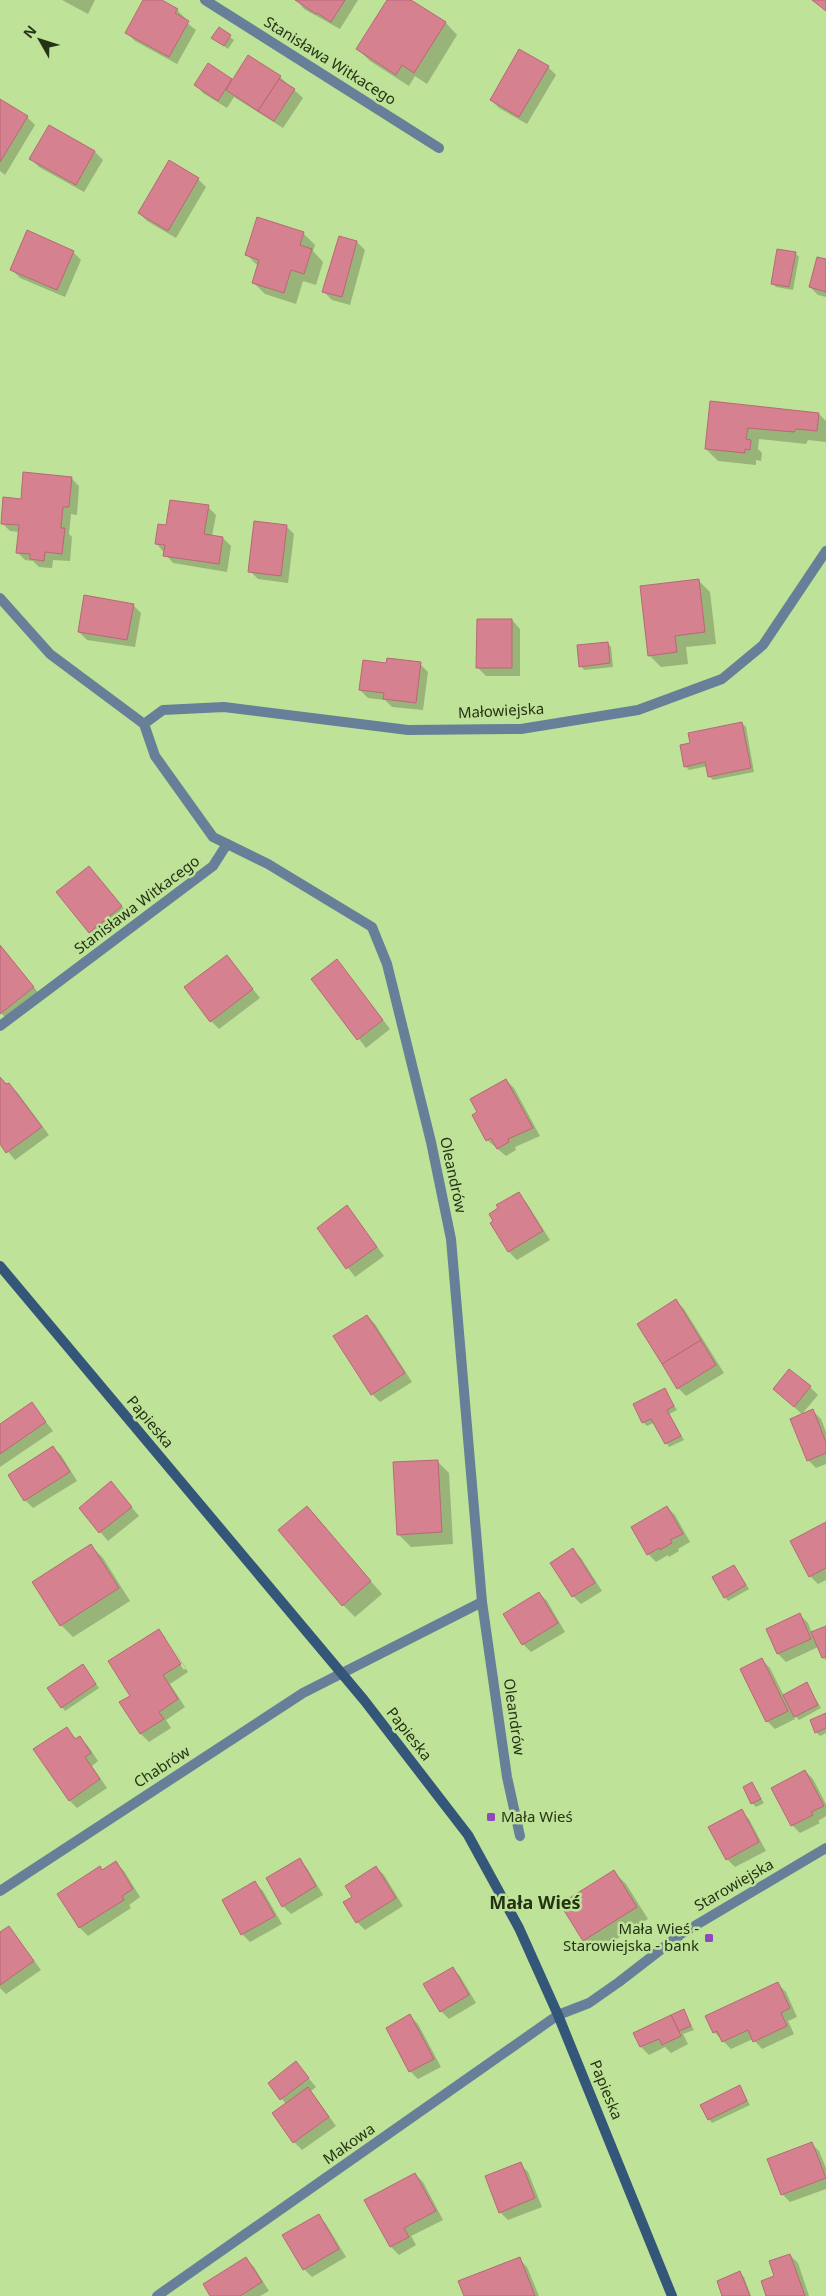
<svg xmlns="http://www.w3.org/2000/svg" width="826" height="2296" font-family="'Noto Sans',sans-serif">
<rect width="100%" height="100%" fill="#bee297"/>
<g fill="#0003">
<polygon points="62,0 95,0 88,14"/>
<polygon points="145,0 160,0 177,10 185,18 183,20 196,30 177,64 135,41 127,33"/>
<polygon points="297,0 358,0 340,29 304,9"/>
<polygon points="389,0 409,0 446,23 457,35 427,84 415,76 409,86 370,61 358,49"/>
<polygon points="219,29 234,40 228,49 213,38"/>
<polygon points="208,65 233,81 280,77 303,98 283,128 234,97 227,108 203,93 196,85"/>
<polygon points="548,67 556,75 527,124 499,108 491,100"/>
<polygon points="0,101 27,117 35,125 5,175 0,171"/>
<polygon points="49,126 95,152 103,160 84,192 39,167 31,159"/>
<polygon points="169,162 198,179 206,187 176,238 147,221 139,213"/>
<polygon points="303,233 315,245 313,251 323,262 316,285 303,281 296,304 265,294 253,282 258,266 247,255"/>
<polygon points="339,237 357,242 365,250 350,305 332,300 324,292"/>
<polygon points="73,252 81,260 65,297 20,278 12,270"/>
<polygon points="795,253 799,257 793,290 776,287 772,283"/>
<polygon points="826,261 826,297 818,295 810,287"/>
<polygon points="711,403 819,414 826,421 826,442 808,440 806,444 759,439 758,449 762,453 761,461 756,460 756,465 718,461 706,449"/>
<polygon points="71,478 79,486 77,515 71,514 69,534 72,537 70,561 53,560 52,568 39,567 33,561 25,560 17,552 19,532 10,531 2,523 22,500"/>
<polygon points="208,507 216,515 212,536 223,538 231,546 227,572 173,563 156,543 167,527"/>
<polygon points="286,526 294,534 288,583 258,579 250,571"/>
<polygon points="698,580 710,592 716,644 686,647 688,664 661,667 649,655"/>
<polygon points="133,605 141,613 135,647 87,640 79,632"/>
<polygon points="512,620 520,629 520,676 486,676 478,668"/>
<polygon points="608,643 611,647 613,667 584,670 581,666"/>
<polygon points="388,664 420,664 428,672 423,710 392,707 385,700 368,698 360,690"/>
<polygon points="742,723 746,727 754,772 713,780 710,777 708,766 689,770 685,766"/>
<polygon points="97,876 129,915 98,940 90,932"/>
<polygon points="0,945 41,996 9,1021 0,1012"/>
<polygon points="227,957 260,998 219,1029 211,1021"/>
<polygon points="337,960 390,1029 366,1048 312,979"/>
<polygon points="0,1078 17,1092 49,1135 15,1160 0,1142"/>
<polygon points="506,1080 514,1088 540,1136 515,1147 516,1150 506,1156 487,1140 478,1112"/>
<polygon points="518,1194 526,1202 550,1240 517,1260 509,1252 492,1223"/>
<polygon points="347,1207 384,1256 355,1277 318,1228"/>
<polygon points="676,1301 684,1309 724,1373 686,1396 678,1388"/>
<polygon points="367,1316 375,1324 412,1382 380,1402 372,1394"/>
<polygon points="810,1387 818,1395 802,1414 774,1389"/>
<polygon points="664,1389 677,1410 669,1414 684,1440 669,1447 655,1422 647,1426 643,1422"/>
<polygon points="32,1404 53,1431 0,1467 0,1426"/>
<polygon points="813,1411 821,1419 826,1432 826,1464 816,1468 808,1460"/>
<polygon points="53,1448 61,1455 77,1481 33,1508 25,1500 9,1475"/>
<polygon points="437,1461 449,1473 453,1544 411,1547 399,1535"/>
<polygon points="111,1483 139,1516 108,1541 80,1508"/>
<polygon points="667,1507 675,1515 690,1542 678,1549 679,1551 669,1557 668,1555 656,1562 648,1554"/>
<polygon points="307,1508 382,1594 355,1617 343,1605"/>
<polygon points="826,1523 826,1580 818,1584 810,1576"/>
<polygon points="91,1546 103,1558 130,1601 73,1637 61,1625"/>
<polygon points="573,1550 581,1558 602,1591 581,1604 573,1596"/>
<polygon points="734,1566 749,1589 728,1601 725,1597"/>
<polygon points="539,1593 547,1601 565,1632 531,1652 523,1644"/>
<polygon points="800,1615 808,1623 812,1633 826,1627 826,1661 818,1647 786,1662 778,1654 767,1630"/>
<polygon points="158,1630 166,1638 163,1638 184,1670 186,1668 166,1638 188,1672 170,1684 185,1707 166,1720 171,1728 149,1742 141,1734 121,1703 131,1696"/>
<polygon points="762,1660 770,1668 784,1696 807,1684 821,1708 799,1720 793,1714 795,1719 775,1729 767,1721"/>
<polygon points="83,1666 99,1688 65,1711 62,1707"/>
<polygon points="826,1715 826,1733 820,1736 816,1732"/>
<polygon points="66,1728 77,1740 80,1738 88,1746 98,1761 92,1766 107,1788 77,1808 69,1800"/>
<polygon points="805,1771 813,1779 826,1804 826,1816 818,1821 820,1823 800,1833 792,1825"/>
<polygon points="752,1784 764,1803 756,1807 752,1803"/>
<polygon points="741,1811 749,1819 766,1851 735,1867 727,1859"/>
<polygon points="299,1860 307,1868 323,1895 291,1914 283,1906"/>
<polygon points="116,1863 124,1871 140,1897 129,1905 131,1908 88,1936 80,1928 59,1894 100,1868 103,1871"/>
<polygon points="376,1867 384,1875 403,1906 365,1930 357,1922 353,1897"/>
<polygon points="614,1872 626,1884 648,1919 596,1952 584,1940"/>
<polygon points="255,1883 263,1891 282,1924 250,1942 242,1934"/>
<polygon points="9,1927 41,1970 6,1994 0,1988 0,1934"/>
<polygon points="452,1968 460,1976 476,2003 449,2019 441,2011"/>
<polygon points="778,1984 786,1992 797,2017 788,2021 794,2034 762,2049 753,2039 731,2049 714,2032"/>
<polygon points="683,2011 694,2030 683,2034 688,2044 671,2053 665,2047 649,2055 641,2047 635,2033"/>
<polygon points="410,2016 418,2024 441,2067 418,2079 410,2071"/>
<polygon points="296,2063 316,2087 311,2091 336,2126 302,2150 294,2142 286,2104 269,2083"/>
<polygon points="740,2087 750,2105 712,2123 709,2119"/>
<polygon points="811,2143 819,2151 826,2168 826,2189 790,2202 782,2194"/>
<polygon points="520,2164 528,2172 542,2207 508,2220 500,2212"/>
<polygon points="415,2174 423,2182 443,2220 411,2236 416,2245 399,2255 391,2247"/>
<polygon points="318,2216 326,2224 346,2257 312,2277 304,2269"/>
<polygon points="790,2255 798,2263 809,2296 767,2296 776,2277"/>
<polygon points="246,2259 254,2267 269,2291 260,2296 212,2296"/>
<polygon points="519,2259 527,2267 539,2296 465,2296"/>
<polygon points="740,2273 744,2277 751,2296 724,2296"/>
</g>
<g fill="#d5818f" stroke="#b96876">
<polygon points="143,0 162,0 178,9 175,13 189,21 169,57 125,33"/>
<polygon points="295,0 345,0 331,22 317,13 316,14"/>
<polygon points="387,0 411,0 446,22 414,73 402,65 396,75 356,49"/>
<polygon points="812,0 826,0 826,11"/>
<polygon points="219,27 231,35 224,46 211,38"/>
<polygon points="519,49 549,66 519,117 490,100"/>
<polygon points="248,55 281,76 258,111 226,90"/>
<polygon points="208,63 232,79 218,101 194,85"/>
<polygon points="279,79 295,89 274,121 258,111"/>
<polygon points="0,99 28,116 0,162"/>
<polygon points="49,125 95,151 76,185 29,159"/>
<polygon points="169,160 199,178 168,231 138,213"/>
<polygon points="257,217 304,232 300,245 312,249 304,274 291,270 284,293 252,283 259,260 245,255"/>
<polygon points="27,230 74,251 57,290 10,270"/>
<polygon points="339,236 357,241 342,297 322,292"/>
<polygon points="777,249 796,252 789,287 771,284"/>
<polygon points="817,257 826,259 826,292 809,287"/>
<polygon points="710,401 819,413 817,431 796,429 794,432 748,428 746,439 751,440 750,450 745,449 745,453 705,449"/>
<polygon points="23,472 72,477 69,507 63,507 61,528 65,528 62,554 45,552 44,561 30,559 30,554 16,553 19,525 1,524 3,497 21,499"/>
<polygon points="170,500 209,505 204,534 223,537 219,564 163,556 165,545 155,544 158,524 166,525"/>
<polygon points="254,521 287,525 281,576 248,572"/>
<polygon points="699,579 705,632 675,636 677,652 648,656 640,586"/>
<polygon points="84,595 134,604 127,640 78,632"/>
<polygon points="477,619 512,619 512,668 476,668"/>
<polygon points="608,642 610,663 579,667 577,645"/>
<polygon points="387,658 421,662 416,703 383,699 384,693 359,690 363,660 386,663"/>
<polygon points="742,722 751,768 708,777 705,762 684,767 680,745 690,743 688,733"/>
<polygon points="89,866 122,906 89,933 56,892"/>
<polygon points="0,945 34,987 0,1014"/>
<polygon points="227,955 253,989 210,1022 184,987"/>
<polygon points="337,959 383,1020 357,1040 311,979"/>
<polygon points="0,1077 6,1084 9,1083 42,1127 6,1153 0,1144"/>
<polygon points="506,1079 533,1128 508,1139 509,1142 497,1149 491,1138 486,1141 472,1115 477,1112 470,1099"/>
<polygon points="519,1192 543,1231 508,1252 490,1223 493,1221 489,1214 498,1208 496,1205"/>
<polygon points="347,1205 377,1247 346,1269 317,1228"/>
<polygon points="676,1299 701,1340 662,1364 637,1324"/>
<polygon points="367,1315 405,1373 371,1395 333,1336"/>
<polygon points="701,1340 716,1365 677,1389 662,1364"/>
<polygon points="789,1369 811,1386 794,1407 773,1389"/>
<polygon points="665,1388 674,1406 667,1410 681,1436 665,1444 651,1419 642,1423 633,1404"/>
<polygon points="32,1402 46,1422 0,1454 0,1424"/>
<polygon points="813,1409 826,1442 826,1453 807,1461 790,1419"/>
<polygon points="53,1446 70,1472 24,1501 8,1475"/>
<polygon points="438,1460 442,1532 397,1535 393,1462"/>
<polygon points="111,1481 132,1507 99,1533 79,1508"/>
<polygon points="307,1506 371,1581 342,1606 278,1530"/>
<polygon points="667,1506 683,1534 670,1540 672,1543 660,1550 659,1548 647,1555 631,1527"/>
<polygon points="826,1522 826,1568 809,1577 790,1541"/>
<polygon points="91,1544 119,1588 60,1626 32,1582"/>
<polygon points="573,1548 595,1583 572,1597 550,1563"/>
<polygon points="734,1565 746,1585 724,1598 712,1577"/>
<polygon points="539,1592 558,1623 522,1645 503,1614"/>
<polygon points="800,1613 811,1639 777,1654 766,1629"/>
<polygon points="826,1626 826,1657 822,1658 811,1632"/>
<polygon points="159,1629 181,1664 163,1675 178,1699 159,1712 164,1719 140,1734 119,1702 130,1696 108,1661"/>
<polygon points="762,1658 788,1711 766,1722 740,1669"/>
<polygon points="83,1664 96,1684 61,1708 47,1688"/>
<polygon points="807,1682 818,1705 794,1717 783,1695"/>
<polygon points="826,1713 826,1728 815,1733 810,1720"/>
<polygon points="67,1727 75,1739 80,1736 91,1753 85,1757 100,1779 69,1801 33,1749"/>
<polygon points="805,1770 824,1806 811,1812 813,1815 791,1826 771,1788"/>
<polygon points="752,1782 761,1799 751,1804 743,1787"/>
<polygon points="742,1809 759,1842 726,1860 708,1827"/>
<polygon points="300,1858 316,1886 282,1907 266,1878"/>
<polygon points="116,1861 133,1889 122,1896 124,1900 79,1928 57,1894 100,1866 102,1870"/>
<polygon points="376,1866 396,1898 356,1923 343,1902 352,1897 345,1886"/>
<polygon points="614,1870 637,1907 583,1941 560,1904"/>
<polygon points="255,1881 275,1916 241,1935 222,1900"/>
<polygon points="9,1926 34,1961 0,1985 0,1932"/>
<polygon points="453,1967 469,1995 440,2012 423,1984"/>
<polygon points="778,1982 790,2008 781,2013 787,2026 753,2042 748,2030 722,2042 717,2031 713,2033 705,2016"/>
<polygon points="684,2009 691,2026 679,2031 671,2015"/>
<polygon points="410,2014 434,2059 409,2072 386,2028"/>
<polygon points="671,2015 681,2036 662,2045 659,2039 640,2047 633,2033"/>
<polygon points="296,2061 309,2078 280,2100 268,2083"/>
<polygon points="740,2085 747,2101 708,2120 700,2105"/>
<polygon points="308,2087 329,2117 293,2143 272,2113"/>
<polygon points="812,2142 826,2178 781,2195 767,2159"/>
<polygon points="521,2162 535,2198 499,2213 485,2176"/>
<polygon points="415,2173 436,2211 404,2228 409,2237 390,2247 364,2200"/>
<polygon points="319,2214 339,2249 303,2270 282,2235"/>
<polygon points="790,2254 805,2296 766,2296 761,2281 774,2276 769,2261"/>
<polygon points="246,2257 262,2282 240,2296 210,2296 203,2284"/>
<polygon points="520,2257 535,2296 464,2296 458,2281"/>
<polygon points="740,2271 750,2296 722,2296 717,2281"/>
</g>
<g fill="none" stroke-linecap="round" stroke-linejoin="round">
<polyline stroke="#677f98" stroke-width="10" points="205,0 439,148"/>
<g stroke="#677f98" stroke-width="10">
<polyline points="0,598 50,654 144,724 155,756 213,837 268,864 372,927 387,964 431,1142 451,1239 482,1602 507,1777 520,1836"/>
<polyline points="144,724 163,710 224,707 408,730 521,729 638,710 722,679 763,645 826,551"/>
<polyline points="0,1026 213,866 227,844"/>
<polyline points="0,1891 303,1693 482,1602"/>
<polyline points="157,2296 558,2015 589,2003 619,1982 681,1934 826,1848"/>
</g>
<polyline stroke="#335679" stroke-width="10" points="0,1266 364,1700 468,1835 519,1928 558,2015 672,2296"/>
</g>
<g fill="#8f49bd" stroke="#bee297" stroke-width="2">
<rect x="486" y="1812" width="10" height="10" rx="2.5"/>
<rect x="704" y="1933" width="10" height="10" rx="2.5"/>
</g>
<g text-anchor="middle" stroke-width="5" stroke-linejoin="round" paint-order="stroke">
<g font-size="15" fill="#253315" stroke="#bee297">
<text transform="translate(330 61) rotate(32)" y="5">Stanisława Witkacego</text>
<text transform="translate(501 711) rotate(-3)" y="5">Małowiejska</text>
<text transform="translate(137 905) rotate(-37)" y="5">Stanisława Witkacego</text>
<text transform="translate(453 1175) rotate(78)" y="5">Oleandrów</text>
<text transform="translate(150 1422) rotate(50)" y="5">Papieska</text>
<text transform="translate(514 1717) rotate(82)" y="5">Oleandrów</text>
<text transform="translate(409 1734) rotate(52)" y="5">Papieska</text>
<text transform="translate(162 1767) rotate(-33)" y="5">Chabrów</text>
<text transform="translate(734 1885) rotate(-30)" y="5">Starowiejska</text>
<text transform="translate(606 2090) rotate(68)" y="5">Papieska</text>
<text transform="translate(349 2144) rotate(-35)" y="5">Makowa</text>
</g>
<g font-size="15" fill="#253315" stroke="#bee297" text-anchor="start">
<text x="501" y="1822">Mała Wieś</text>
<text x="699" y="1934" text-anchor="end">Mała Wieś -<tspan x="699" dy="17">Starowiejska - bank</tspan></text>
</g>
<g font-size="18" font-weight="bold" fill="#253315" stroke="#bee297">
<text x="535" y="1909">Mała Wieś</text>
</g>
</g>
<g transform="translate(40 40) rotate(309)" stroke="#bee297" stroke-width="4" paint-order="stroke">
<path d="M0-4L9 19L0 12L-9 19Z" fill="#253315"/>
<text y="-8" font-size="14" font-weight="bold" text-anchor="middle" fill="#253315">N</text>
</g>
</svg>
